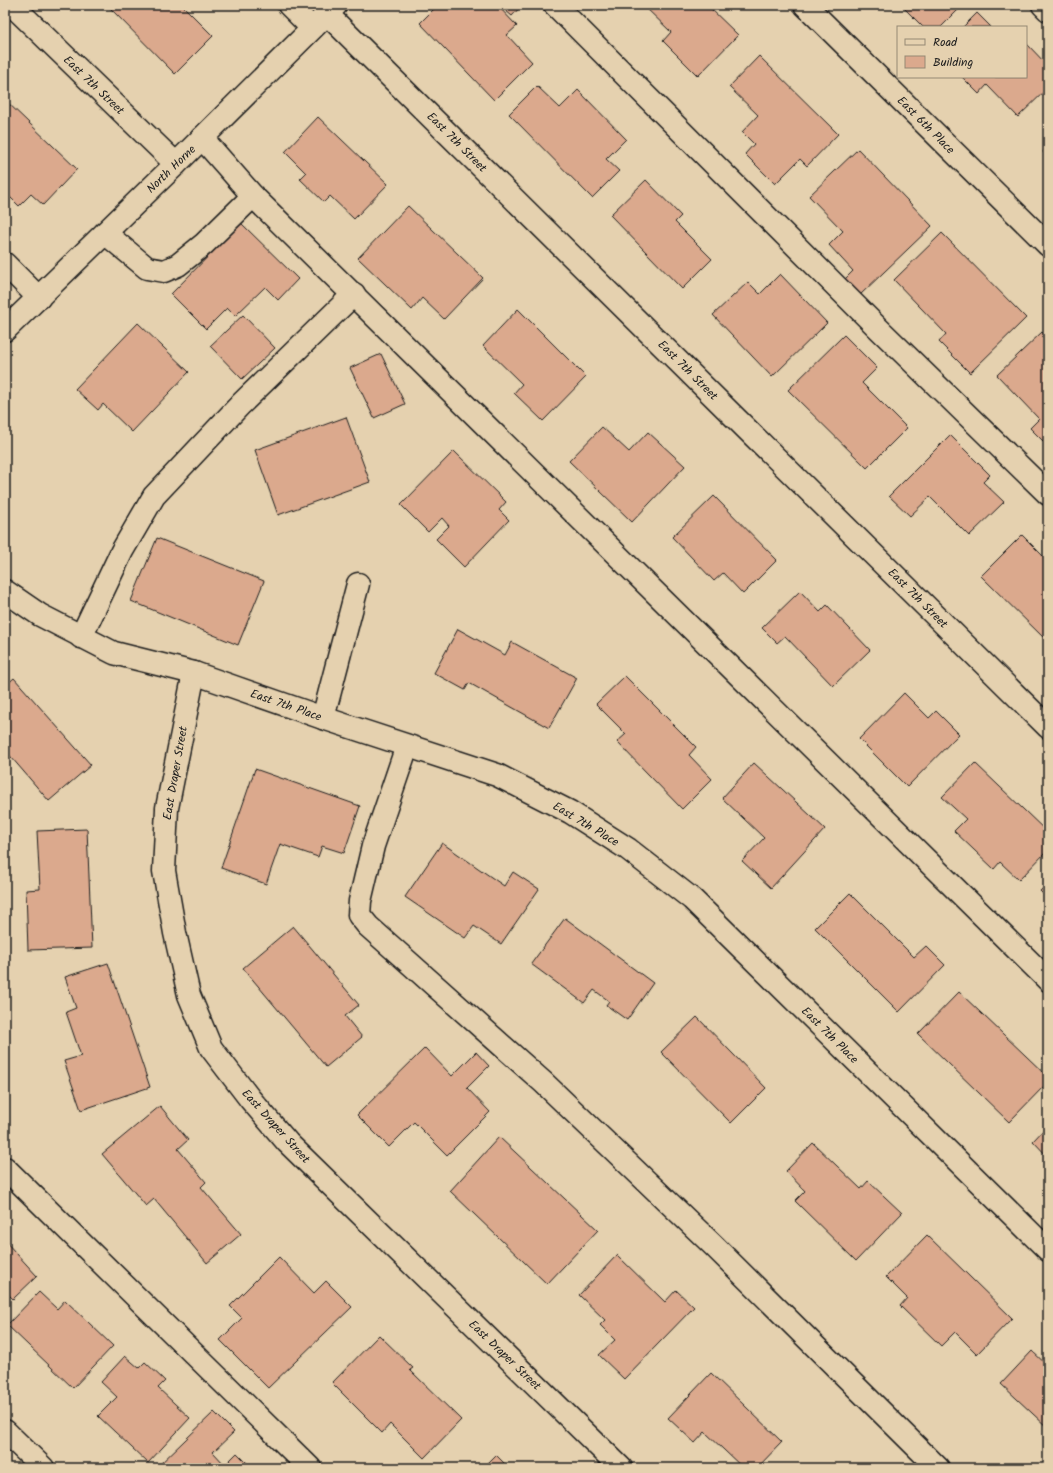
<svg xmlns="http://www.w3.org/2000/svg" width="1053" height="1473" font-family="Kalam,sans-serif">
<rect width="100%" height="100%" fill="#e5d1af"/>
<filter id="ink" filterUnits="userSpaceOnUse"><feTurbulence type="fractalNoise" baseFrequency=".025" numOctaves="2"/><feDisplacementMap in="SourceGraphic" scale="8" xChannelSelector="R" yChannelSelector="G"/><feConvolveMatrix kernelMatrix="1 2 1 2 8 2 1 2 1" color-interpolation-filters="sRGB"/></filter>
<g filter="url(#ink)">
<g fill="#dba98d" stroke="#1c1c1c">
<polygon points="111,5 182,5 213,36 175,74 109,7"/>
<polygon points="438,5 497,5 517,26 507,35 532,62 494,100 420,23"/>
<polygon points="499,5 522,5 512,16"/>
<polygon points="643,5 707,5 738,35 698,76 663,41 671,32"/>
<polygon points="901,5 963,5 941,27 923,27"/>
<polygon points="977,13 991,27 963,27"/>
<polygon points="1026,43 1048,66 1048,88 1018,117 987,85 979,94 962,77 1026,77"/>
<polygon points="759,56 838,134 807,166 800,159 775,184 745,154 754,144 742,132 758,115 729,87"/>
<polygon points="537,86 560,108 578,90 626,139 606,159 619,171 592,198 509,114"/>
<polygon points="5,100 77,169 43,205 31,194 19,206 5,192"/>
<polygon points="318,117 388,184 354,219 330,196 324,202 300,179 306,173 285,152"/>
<polygon points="1048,146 1048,157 1043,152"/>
<polygon points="858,149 932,226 860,295 845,279 853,271 829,245 843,231 809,196"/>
<polygon points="646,180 681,216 675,222 712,259 682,289 610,215"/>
<polygon points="408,206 483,278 444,319 422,298 412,310 358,258"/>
<polygon points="241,223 298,279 278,300 265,287 235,316 227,308 206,329 171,294"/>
<polygon points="942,233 1026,318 970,373 939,342 946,334 894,280"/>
<polygon points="780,274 827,323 772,377 713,315 748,282 760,294"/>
<polygon points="518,309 586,377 543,421 514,393 522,384 483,346"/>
<polygon points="243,315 275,348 242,379 210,346"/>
<polygon points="138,323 189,372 132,432 103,404 98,410 75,389"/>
<polygon points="1042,332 1048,338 1048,446 1030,428 1039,419 997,375"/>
<polygon points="844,335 877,368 862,383 907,428 867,468 788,390"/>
<polygon points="381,354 405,404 374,418 350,368"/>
<polygon points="346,417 370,482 278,515 255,450"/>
<polygon points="602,427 629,452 648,432 685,466 632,522 569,461"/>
<polygon points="950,435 990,475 983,482 1004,502 969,536 930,497 910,516 889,496"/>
<polygon points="454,451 506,502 499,510 509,520 464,567 436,539 449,526 442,518 428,532 401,505"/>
<polygon points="714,496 777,560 743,594 723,573 714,581 672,537"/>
<polygon points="1022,535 1048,561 1048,642 981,576"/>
<polygon points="157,538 264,581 238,645 131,601"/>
<polygon points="800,591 820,612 827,605 870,650 833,686 785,636 777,643 762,628"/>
<polygon points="458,629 505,655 512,642 577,678 549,728 469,683 465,690 434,673"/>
<polygon points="625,676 696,747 689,755 712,779 682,809 617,742 626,734 596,704"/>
<polygon points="14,678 91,765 49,801 5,750 5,686"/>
<polygon points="904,693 929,718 936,711 959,734 907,787 859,739"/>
<polygon points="754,763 825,829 771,888 742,861 764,838 722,798"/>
<polygon points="975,763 1048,833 1048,850 1019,880 1000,862 994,869 954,831 966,819 942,797"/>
<polygon points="255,769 360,806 344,853 322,846 318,857 280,844 266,884 221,868"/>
<polygon points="87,829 92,948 28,950 26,890 40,889 37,831"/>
<polygon points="442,843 504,886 513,872 539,889 501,944 474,926 465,938 405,897"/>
<polygon points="1048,884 1048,899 1040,891"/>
<polygon points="850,893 914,957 926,946 945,965 899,1012 815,928"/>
<polygon points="565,918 653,983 627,1020 606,1005 609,1001 594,990 584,1003 531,964"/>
<polygon points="293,926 359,1005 345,1016 362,1037 326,1067 243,968"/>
<polygon points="108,963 150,1087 81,1110 64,1061 81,1056 66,1012 76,1008 65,977"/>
<polygon points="959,992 1048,1077 1048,1082 1009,1122 918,1034"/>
<polygon points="697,1017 766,1088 731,1123 661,1052"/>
<polygon points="425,1048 452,1076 476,1052 489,1066 467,1088 490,1112 447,1155 414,1122 389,1147 357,1115"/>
<polygon points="160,1106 188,1140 178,1149 206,1182 201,1187 241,1234 207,1263 154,1199 146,1206 102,1154"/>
<polygon points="1048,1125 1048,1157 1033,1141"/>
<polygon points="499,1137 598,1230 547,1284 450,1191"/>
<polygon points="813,1143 861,1189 868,1181 902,1213 856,1261 795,1201 805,1191 786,1171"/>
<polygon points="927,1235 1012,1318 977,1354 955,1332 941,1346 900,1306 907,1298 886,1277"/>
<polygon points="5,1241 37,1276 13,1299 5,1291"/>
<polygon points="617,1255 665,1302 676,1290 694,1307 624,1379 599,1355 615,1340 600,1325 605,1320 579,1295"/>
<polygon points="279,1257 314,1293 326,1281 352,1307 268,1388 220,1340 242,1318 230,1306"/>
<polygon points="39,1292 57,1309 65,1300 113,1346 73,1388 7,1325"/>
<polygon points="379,1335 413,1368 410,1370 461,1420 424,1458 390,1424 382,1433 332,1383"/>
<polygon points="1032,1351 1048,1366 1048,1428 1001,1384"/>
<polygon points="125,1356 139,1368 145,1362 165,1381 158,1388 190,1418 148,1463 98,1416 117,1397 101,1382"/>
<polygon points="711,1373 782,1442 757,1468 743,1468 705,1432 695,1443 668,1418"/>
<polygon points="214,1412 234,1432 213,1452 225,1465 237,1453 252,1468 156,1468"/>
<polygon points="496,1455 509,1468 483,1468"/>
</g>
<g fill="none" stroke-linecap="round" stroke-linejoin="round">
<defs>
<g id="minor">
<polyline points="12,5 176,164"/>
<polyline points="289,5 312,28"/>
<polyline points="555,5 878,328 1048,494"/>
<polyline points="805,5 1048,245"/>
<polyline points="1043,5 1048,10"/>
<polyline points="327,14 1048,727"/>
<polyline points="253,196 1048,980"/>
<polyline points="105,233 147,268 164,271 178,265 204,244 253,196 202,138"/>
<polyline points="5,264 39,298"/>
<polyline points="5,330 176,164 336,5"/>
<polyline points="5,591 40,615 114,653 194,673 323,718 497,775 570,812 628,849 692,899 1048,1250"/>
<polyline points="81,637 122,551 154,496 241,404 354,294"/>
<polyline points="194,673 167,808 164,871 175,933 189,995 211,1048 250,1099 288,1143 621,1468"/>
<polyline points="323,718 358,584"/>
<polyline points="407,746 373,846 360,901 359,915 368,926 544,1083 714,1246 938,1468"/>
<polyline points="5,1168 310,1468"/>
<polyline points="5,1431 43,1468"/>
</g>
</defs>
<use href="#minor" stroke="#1c1c1c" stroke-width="25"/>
<use href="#minor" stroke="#e5d1af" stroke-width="22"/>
</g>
</g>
<g text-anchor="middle" stroke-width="3.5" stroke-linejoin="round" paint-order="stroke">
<g font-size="12" fill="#1c1c1c" stroke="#e5d1af">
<text transform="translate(94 85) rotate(44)" y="4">East 7th Street</text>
<text transform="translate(926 125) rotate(45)" y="4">East 6th Place</text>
<text transform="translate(457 142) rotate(45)" y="4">East 7th Street</text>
<text transform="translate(171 169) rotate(-44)" y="4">North Horne</text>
<text transform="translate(688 370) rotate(45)" y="4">East 7th Street</text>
<text transform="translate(918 598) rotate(45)" y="4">East 7th Street</text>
<text transform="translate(286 705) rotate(19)" y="4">East 7th Place</text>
<text transform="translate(175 773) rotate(-80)" y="4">East Draper Street</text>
<text transform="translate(586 824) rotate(31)" y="4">East 7th Place</text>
<text transform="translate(830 1035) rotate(45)" y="4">East 7th Place</text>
<text transform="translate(276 1126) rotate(48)" y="4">East Draper Street</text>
<text transform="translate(505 1355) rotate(44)" y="4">East Draper Street</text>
</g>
</g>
<rect width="1053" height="1473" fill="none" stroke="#e5d1af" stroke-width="20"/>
<rect x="10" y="10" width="1033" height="1453" fill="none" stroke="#1c1c1c" stroke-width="1.5" filter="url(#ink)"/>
<rect x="897" y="26" width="130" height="52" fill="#e5d1af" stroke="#958974"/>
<rect x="905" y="39" width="20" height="6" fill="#e5d1af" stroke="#958974"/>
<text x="933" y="46" font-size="12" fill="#1c1c1c">Road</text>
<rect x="905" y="56" width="20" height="12" fill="#dba98d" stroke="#958974"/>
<text x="933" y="66" font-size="12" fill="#1c1c1c">Building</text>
</svg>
